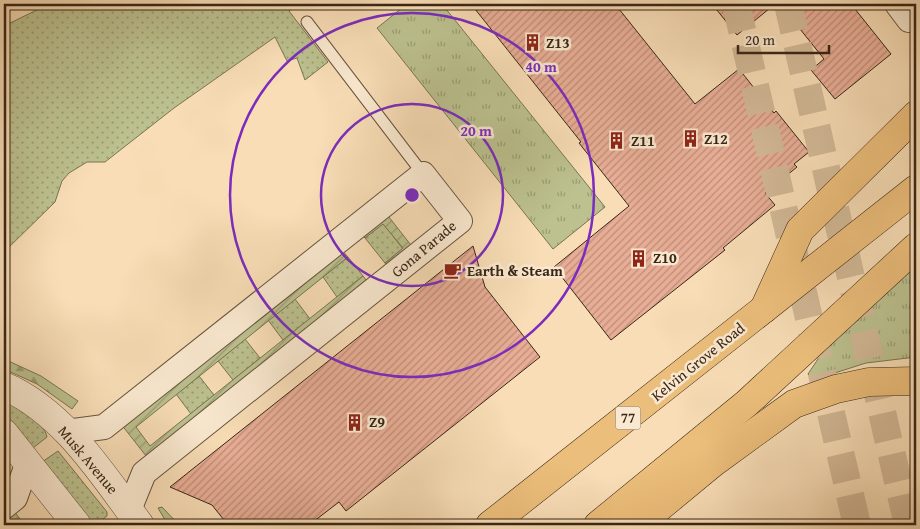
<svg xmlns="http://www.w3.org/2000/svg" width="920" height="529" font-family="'Gentium Book Plus',serif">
<defs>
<pattern id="grass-dots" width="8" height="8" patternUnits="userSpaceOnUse" patternTransform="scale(1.25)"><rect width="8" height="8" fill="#bcc18f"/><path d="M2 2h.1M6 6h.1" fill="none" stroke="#9a9d74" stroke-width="1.8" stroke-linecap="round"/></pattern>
<pattern id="forest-firs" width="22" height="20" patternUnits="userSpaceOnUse" patternTransform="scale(1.25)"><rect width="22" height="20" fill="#bcc18f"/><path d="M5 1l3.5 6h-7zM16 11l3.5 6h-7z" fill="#9a9d74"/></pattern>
<pattern id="park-tufts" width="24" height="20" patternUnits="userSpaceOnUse" patternTransform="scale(1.25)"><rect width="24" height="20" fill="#bcc18f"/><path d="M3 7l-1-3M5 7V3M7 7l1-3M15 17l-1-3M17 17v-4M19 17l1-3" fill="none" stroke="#9a9d74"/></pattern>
<pattern id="garden-furrows" width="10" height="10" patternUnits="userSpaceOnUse" patternTransform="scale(1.25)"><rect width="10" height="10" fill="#bcc18f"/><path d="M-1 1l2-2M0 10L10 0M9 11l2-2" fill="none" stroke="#9a9d74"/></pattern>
<pattern id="building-hatch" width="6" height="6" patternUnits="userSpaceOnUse" patternTransform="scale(1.25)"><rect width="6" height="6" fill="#e8ad95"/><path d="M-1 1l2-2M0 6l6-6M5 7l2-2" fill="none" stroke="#bd8d79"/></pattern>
</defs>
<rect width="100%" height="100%" fill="#f8ddb6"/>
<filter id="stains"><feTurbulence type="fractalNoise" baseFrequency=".004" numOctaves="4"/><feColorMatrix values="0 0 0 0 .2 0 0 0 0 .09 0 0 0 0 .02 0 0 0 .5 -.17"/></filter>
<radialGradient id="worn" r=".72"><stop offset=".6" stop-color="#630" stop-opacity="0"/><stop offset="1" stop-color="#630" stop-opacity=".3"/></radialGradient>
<g fill="url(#grass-dots)" stroke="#7a7453">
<polygon points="49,4 297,4 289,11 328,62 305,80 297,58 287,61 275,37 174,108 105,162 87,162 69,173 62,181 55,202 4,252 4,26"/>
<polygon points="383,223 403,249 385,263 365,238"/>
<polygon points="348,257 363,276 337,297 323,277"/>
<polygon points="295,299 310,319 283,340 268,320"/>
<polygon points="245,339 260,358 233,380 218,361"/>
<polygon points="199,376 214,395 191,414 176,394"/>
<path d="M4,398C16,406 45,423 47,437L33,448L4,415Z"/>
<polygon points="58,451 107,512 107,516 95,525 90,525 42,462"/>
<polygon points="12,509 25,525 4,525 4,515"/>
</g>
<g fill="url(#forest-firs)" stroke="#7a7453">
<polygon points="4,359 41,376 78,401 72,409 37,384 4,369"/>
<polygon points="162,507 179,525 168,525 158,508"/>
</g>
<g fill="url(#park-tufts)" stroke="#7a7453">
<polygon points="407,4 442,4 605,207 553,249 377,28"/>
<polygon points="916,260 916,357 866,363 813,380 808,374 826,347"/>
</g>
<g fill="url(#garden-furrows)" stroke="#7a7453">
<polygon points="385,212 414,249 389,269 385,263 403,248 383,224 365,238 360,232"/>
<polygon points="340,248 348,257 136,427 150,446 363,276 370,285 150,461 121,424"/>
</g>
<g fill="url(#building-hatch)" stroke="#382617">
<polygon points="471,4 615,4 695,104 739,69 774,113 776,111 809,152 794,164 797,167 765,193 775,205 723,248 725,250 611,340 554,267 629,206 579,143 581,142"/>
<polygon points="712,4 775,4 737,35"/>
<polygon points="780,4 851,4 891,54 835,99 811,70 824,59"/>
<polygon points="473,246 485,287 540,357 346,511 339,502 309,525 228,525 212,505 170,487"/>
</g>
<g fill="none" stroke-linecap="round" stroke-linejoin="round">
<g stroke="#d2b896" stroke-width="28" stroke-dasharray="28 14" stroke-linecap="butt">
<polyline points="736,4 857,525"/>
<polyline points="788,4 908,525"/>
</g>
<defs>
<polyline id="service" points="307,22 423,174"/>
<g id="minor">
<polyline points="897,4 909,20"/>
<polyline points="66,432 104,427 423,174 460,221 144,473 129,510"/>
<polyline points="4,507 15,498 28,462"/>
</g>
<g id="tertiary">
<path d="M4,386C64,412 103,475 140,525"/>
<polyline points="4,433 77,525"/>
</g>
<g id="primary">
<polyline points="490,525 916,189"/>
<polyline points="598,525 747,403 916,247"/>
</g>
<g id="motorway">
<polyline points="764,309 800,230 916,115"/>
<polyline points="638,525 713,463 794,404 836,389 869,382 916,381"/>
</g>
</defs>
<use href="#service" stroke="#68543f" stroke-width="13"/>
<use href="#minor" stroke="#68543f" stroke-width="26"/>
<use href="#tertiary" stroke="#68543f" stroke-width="29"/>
<use href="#primary" stroke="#382617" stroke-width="29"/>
<use href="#motorway" stroke="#382617" stroke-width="29"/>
<use href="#service" stroke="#fae9d0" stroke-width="11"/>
<use href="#minor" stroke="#fae9d0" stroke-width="24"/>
<use href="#tertiary" stroke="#fae9d0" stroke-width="28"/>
<use href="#primary" stroke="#ecbe7b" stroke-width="28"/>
<use href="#motorway" stroke="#ecbe7b" stroke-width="28"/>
</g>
<g fill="none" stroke="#7b2cbf" stroke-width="2.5">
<circle cx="412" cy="195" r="91"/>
<circle cx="412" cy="195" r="182"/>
</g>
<defs>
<symbol id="building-bare" viewBox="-9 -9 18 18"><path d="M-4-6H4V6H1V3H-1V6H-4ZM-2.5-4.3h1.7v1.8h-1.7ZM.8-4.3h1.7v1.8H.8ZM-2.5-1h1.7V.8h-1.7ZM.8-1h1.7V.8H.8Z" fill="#8f2418" stroke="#fae9d0" stroke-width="2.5" paint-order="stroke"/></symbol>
<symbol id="cafe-bare" viewBox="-9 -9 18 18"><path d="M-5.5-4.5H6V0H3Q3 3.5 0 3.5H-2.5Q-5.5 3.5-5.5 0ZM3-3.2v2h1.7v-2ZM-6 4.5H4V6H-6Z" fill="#8f2418" stroke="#fae9d0" stroke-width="2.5" paint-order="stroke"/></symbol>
</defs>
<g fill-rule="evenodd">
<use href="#building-bare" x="520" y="30" width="25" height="25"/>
<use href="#building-bare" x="678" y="126" width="25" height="25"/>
<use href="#building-bare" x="604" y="128" width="25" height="25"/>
<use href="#building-bare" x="626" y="246" width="25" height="25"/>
<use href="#cafe-bare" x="440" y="258" width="25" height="25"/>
<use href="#building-bare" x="342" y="410" width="25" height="25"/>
</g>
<g text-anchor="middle" stroke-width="5" stroke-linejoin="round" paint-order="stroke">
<rect fill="#fae9d0" stroke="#72604e" stroke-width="1" x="615.5" y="406.5" width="25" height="23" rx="4"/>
<g font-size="14" font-weight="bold" fill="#382617">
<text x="628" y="423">77</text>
</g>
<g font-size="15" font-weight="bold" fill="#382617" stroke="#fae9d0" text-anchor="start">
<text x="546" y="48">Z13</text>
<text x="704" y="144">Z12</text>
<text x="631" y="146">Z11</text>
<text x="653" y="263">Z10</text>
<text x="467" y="276">Earth &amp; Steam</text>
<text x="369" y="427">Z9</text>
</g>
<g font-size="15" fill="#382617" stroke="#fae9d0">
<text transform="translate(424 249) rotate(-40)" y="5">Gona Parade</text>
<text transform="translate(698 362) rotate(-39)" y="5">Kelvin Grove Road</text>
<text transform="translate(88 460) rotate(50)" y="5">Musk Avenue</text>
</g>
</g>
<circle cx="412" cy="195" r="8" fill="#7b2cbf" stroke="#fae9d0" stroke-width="2.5"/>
<g font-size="15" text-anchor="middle" font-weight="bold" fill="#7b2cbf" stroke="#fae9d0" stroke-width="5" stroke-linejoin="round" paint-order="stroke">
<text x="541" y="72">40 m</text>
<text x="476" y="136">20 m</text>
</g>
<rect width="920" height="529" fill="none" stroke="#f8ddb6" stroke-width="20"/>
<rect x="5" y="5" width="910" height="519" fill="none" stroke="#382617" stroke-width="2.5"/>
<rect x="10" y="10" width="900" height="509" fill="none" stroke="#382617"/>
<path d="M738 45v8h91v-8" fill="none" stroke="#382617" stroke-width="2.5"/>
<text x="745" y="45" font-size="15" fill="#382617" stroke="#fae9d0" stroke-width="4" paint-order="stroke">20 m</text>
<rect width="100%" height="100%" filter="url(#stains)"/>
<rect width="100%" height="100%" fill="url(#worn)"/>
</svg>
